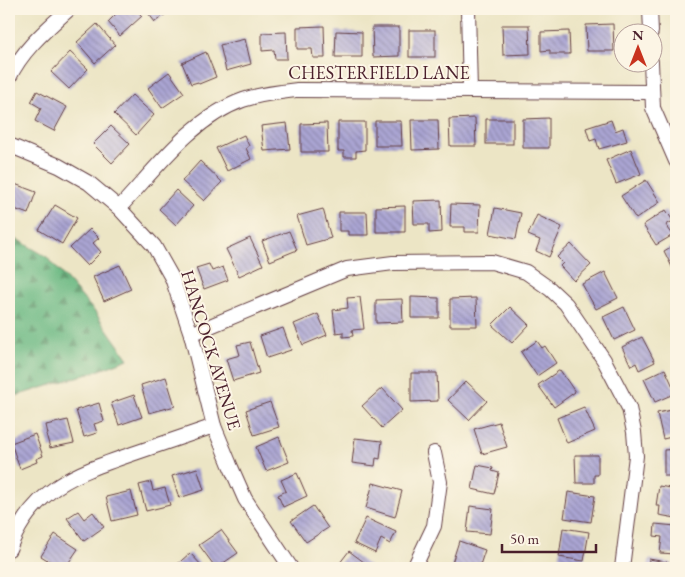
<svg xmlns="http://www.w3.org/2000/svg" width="685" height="577" font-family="'EB Garamond',serif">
<defs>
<pattern id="forest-firs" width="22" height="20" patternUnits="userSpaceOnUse" patternTransform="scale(1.25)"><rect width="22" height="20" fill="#6cb983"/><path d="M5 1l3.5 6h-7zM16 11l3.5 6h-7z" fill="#5b966b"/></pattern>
<pattern id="building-back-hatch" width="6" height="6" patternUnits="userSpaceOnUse" patternTransform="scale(1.25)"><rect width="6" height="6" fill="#aaa5d3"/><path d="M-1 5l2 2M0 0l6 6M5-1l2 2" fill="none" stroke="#8c86ab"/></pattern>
</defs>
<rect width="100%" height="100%" fill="#fcf5e5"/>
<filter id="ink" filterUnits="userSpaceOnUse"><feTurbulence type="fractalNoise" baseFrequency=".02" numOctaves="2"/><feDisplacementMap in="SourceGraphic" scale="10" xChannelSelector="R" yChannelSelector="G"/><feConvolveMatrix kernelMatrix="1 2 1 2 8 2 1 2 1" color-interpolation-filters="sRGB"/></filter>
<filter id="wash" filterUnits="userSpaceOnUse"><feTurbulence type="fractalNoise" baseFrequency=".0096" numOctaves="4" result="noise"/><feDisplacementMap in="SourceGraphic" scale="20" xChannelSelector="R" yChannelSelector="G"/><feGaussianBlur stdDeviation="1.12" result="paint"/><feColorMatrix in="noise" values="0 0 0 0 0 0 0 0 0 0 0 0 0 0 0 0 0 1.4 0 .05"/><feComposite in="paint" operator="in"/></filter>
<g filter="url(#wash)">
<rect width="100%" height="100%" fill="#ece5c5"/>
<polygon fill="url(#forest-firs)" stroke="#5b6c57" points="9,237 20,241 47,257 95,312 128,359 100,370 9,398"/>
<g id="blocks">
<g fill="url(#building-back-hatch)">
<polygon points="113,9 135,9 142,16 120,36 108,22 117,13"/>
<polygon points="145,9 163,9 167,13 155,22"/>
<polygon points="97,24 115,45 95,63 77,42"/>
<polygon points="613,24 614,51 587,51 586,25"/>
<polygon points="502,25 529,25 530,54 503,55"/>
<polygon points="324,26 325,58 313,58 312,49 297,49 297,27"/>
<polygon points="372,27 399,27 399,56 373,57"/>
<rect x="409" y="30" width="26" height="27"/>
<polygon points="336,31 362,32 362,57 335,57"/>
<polygon points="569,31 570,54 550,54 550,50 541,51 541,32"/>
<polygon points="286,32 287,59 275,59 274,50 262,51 262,33"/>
<polygon points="245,39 251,64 226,71 220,45"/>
<polygon points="70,52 88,69 69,89 51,72"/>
<polygon points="206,52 216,77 199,84 198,82 191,84 182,63"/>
<polygon points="169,72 184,93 162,108 148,88"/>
<polygon points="37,91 67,107 54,131 35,121 41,108 31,102"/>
<polygon points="132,95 154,115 136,135 114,114"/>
<polygon points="475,118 476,146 450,146 449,119"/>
<polygon points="549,118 549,148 523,148 523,119"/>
<rect x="486" y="119" width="27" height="25"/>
<polygon points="411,120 438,120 439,149 412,150"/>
<polygon points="611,120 615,131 623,128 627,141 599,149 596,139 590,141 586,128"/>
<polygon points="375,121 401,121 402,146 375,146"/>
<polygon points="338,122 365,122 365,150 356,151 356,157 344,157 344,151 338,151"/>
<polygon points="287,123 290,149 264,151 261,126"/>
<polygon points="327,123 328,152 301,152 301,124"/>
<polygon points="111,126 130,144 112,163 93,144"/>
<polygon points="244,135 249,146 246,148 251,159 227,171 216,148"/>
<polygon points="631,149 641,174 616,184 606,160"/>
<polygon points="200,161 222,182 204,201 182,181"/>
<polygon points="646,180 660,202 636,219 621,196"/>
<polygon points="12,183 36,192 28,214 9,207 9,191"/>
<polygon points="176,190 193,206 176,225 159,209"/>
<polygon points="441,200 442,232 429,233 429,224 414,224 413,201"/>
<polygon points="451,204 480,205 479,232 465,232 465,227 450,227"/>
<polygon points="55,205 77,218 62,244 39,230"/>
<polygon points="405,206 405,232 376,232 376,207"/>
<polygon points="495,208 521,213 516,239 490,234"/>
<polygon points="323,209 331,238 306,245 297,216"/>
<polygon points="666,210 673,221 666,225 673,235 656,245 643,225"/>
<polygon points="339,212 367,212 368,235 348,235 348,231 339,231"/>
<polygon points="537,215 562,227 549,257 536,251 540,240 528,235"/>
<polygon points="90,229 99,238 93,243 101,252 87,266 70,248"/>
<polygon points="289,231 297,250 270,261 262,241"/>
<polygon points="250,238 263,265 239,276 226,249"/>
<polygon points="571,244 591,265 574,281 560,266 563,263 557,257"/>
<polygon points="676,244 676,275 664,251"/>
<polygon points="209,264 212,271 223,267 228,280 204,289 196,268"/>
<polygon points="120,265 131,289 104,301 93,277"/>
<polygon points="605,272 618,298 596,309 582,284"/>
<polygon points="360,297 364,329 352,330 353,336 343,337 343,332 336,333 333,310 348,308 347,298"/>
<polygon points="411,297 439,298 439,318 411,318"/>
<polygon points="476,298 477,326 450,326 450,299"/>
<polygon points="402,299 403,322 376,323 376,300"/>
<polygon points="510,307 529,325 512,343 492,325"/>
<polygon points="624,307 635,330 614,340 603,317"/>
<polygon points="318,314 327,335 303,345 294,324"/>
<polygon points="283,328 291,350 267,358 260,336"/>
<polygon points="642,337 655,362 639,370 636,363 631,366 622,347"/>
<polygon points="537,341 542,348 545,346 556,363 537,376 521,352"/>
<polygon points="250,342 259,373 233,381 226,359 240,355 237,345"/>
<polygon points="665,369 676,393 655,402 644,379"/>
<polygon points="560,370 575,392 554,407 538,385"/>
<polygon points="411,373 437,373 438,401 411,402"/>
<polygon points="166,377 175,406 149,413 141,385"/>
<polygon points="466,381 487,401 469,420 448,400"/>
<polygon points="382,388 402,410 382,428 362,406"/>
<polygon points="134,395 142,417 119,425 111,403"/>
<polygon points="270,402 279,427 254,435 246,410"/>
<polygon points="99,403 104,421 94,424 97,433 84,437 76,410"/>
<polygon points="584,407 595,431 567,443 557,418"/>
<polygon points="676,409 676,436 663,439 657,413"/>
<polygon points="68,420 74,443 50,448 46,434 48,434 46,425"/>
<polygon points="499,422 507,447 482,454 474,429"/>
<polygon points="35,434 43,456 36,459 37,462 20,469 11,443"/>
<polygon points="279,437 289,462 266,471 256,447"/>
<polygon points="355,438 382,441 380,459 376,458 375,466 352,463"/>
<polygon points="676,449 676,476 664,476 664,450"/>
<polygon points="575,455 598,455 598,475 594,475 594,483 576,483"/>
<polygon points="477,465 493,468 492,471 499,473 494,494 472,489"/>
<polygon points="197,468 204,490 179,498 172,476"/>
<polygon points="297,473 307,496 283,507 278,495 286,491 281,480"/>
<polygon points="151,482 153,491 165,488 170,505 146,511 139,485"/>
<polygon points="373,483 402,491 395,517 366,508"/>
<polygon points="659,486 676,489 676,518 659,515 660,506 656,506"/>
<polygon points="131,491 137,515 112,521 106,497"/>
<polygon points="568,492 595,496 591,522 564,518"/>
<polygon points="313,506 328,528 306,542 291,521"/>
<polygon points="470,506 493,509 490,534 467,532"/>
<polygon points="78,511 84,519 93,512 104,527 84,541 67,518"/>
<polygon points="366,518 396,532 390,544 381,539 375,553 354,543"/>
<polygon points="655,524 676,526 676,554 660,553 662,537 654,536"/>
<polygon points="563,528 589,532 584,561 559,557"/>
<polygon points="221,530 238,553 216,568 199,545"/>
<polygon points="55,534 78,549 65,568 60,568 41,556"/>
<polygon points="459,541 485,550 479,568 458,568 451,566"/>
<polygon points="349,551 372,568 336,568"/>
<polygon points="190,553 204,568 173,568"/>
<polygon points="649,559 672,563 671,568 648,568"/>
</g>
</g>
</g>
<g filter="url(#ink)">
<use href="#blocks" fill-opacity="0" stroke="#623d42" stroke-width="1"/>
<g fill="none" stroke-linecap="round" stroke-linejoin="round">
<defs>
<g id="minor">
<polyline points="468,9 470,91"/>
<polyline points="650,9 651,32"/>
<polyline points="651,62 653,108 676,161"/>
<path d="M9,78C22,50 47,29 69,9"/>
<polyline points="9,145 59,166 89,183 119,208 154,246 172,278 191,334 214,426 230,465 245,499 291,568"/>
<path d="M119,208C155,170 192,118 243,100C260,94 279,92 297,90L652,92"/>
<polyline points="191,334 347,269 393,263 492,262 526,272 550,289 566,304 604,360 629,408 634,432 636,456 622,568"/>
<path d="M9,549C33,487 77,473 135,453C161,444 188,435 214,426"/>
<polyline points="414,568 434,526 440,482 434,453"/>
</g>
</defs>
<use href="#minor" stroke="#623d42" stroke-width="16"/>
<use href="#minor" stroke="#fff" stroke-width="14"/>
</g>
</g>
<g text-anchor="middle" stroke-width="4" stroke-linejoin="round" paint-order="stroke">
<g font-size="18" fill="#4a1f2b" stroke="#fcf5e5">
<text x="379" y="79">CHESTERFIELD LANE</text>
<text transform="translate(211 350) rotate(73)" y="6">HANCOCK AVENUE</text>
</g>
</g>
<rect width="685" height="577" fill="none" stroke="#fcf5e5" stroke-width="30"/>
<g transform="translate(638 48)"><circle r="24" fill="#fcf5e5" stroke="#b59f9b"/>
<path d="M0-4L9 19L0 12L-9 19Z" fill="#c8321e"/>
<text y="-8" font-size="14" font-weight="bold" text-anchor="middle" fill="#4a1f2b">N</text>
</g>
<path d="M502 544v8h94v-8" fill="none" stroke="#4a1f2b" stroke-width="2.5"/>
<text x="510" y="544" font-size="15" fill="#4a1f2b" stroke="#fcf5e5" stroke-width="4" paint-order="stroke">50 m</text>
</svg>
